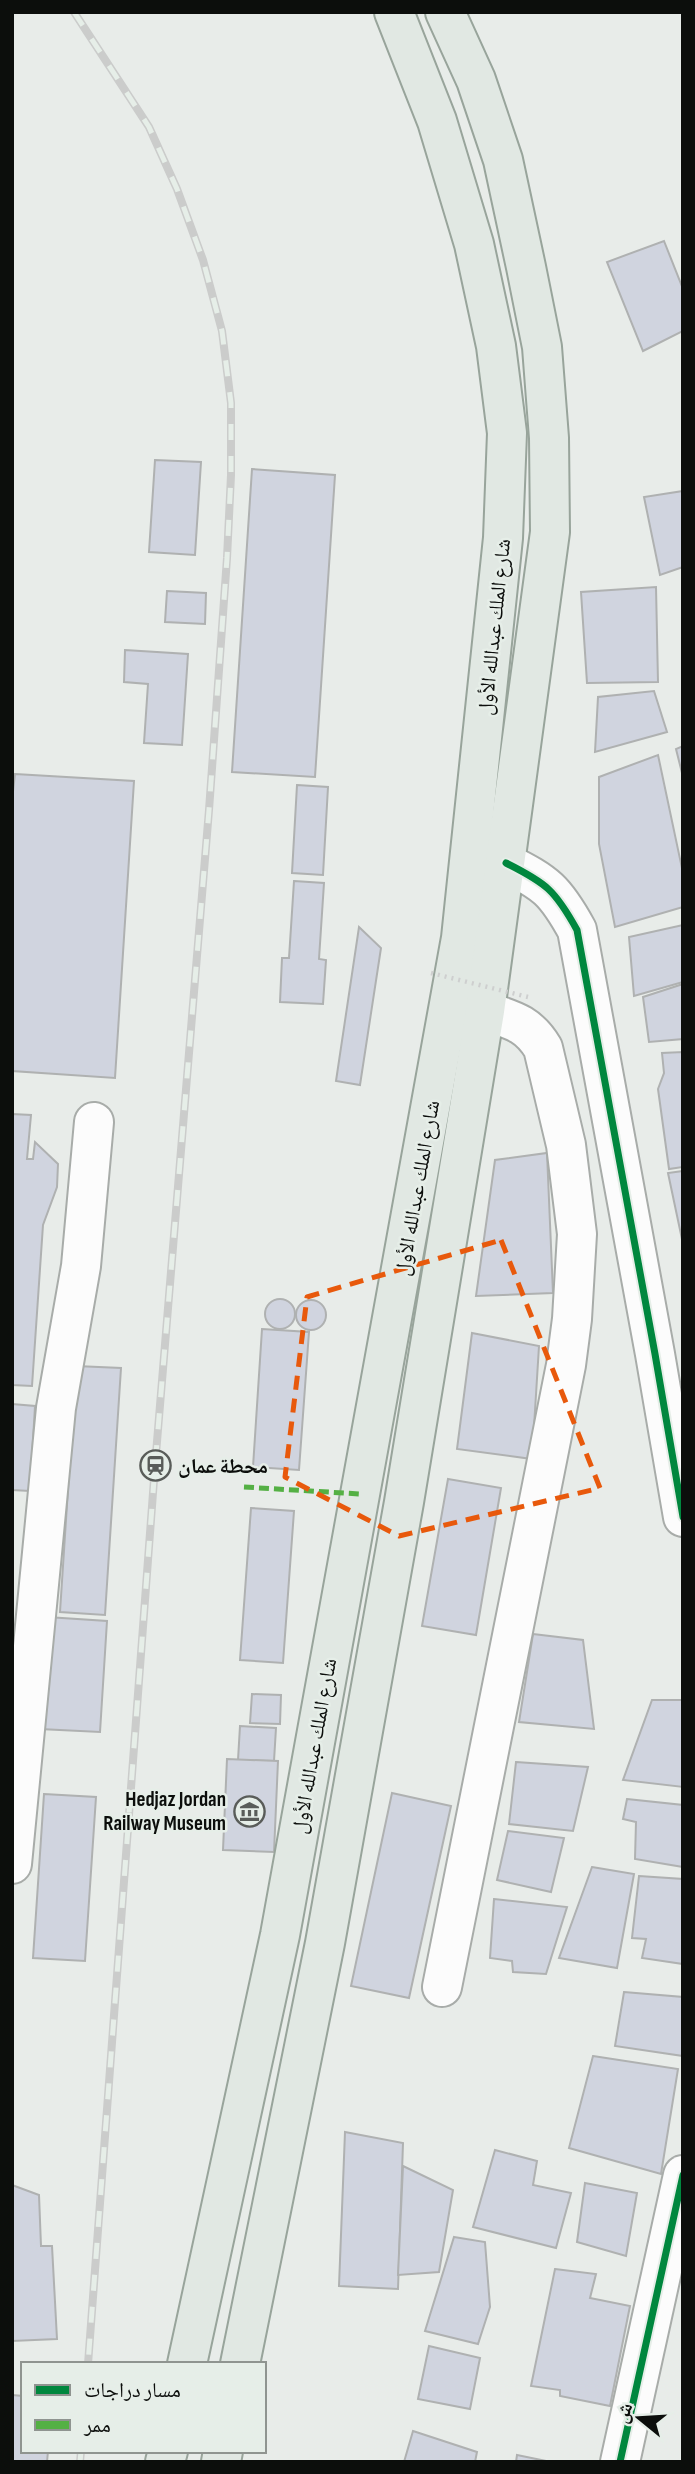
<svg xmlns="http://www.w3.org/2000/svg" width="695" height="2474" font-family="'Sofia Sans Condensed','Noto Naskh Arabic',sans-serif">
<rect width="100%" height="100%" fill="#e8ece9"/>
<g fill="#d0d4df" stroke="#afb1b1" stroke-width="2">
<polygon points="664,241 683,289 683,331 643,351 607,262"/>
<polygon points="155,460 201,462 195,555 149,552"/>
<polygon points="252,469 335,475 315,777 232,772"/>
<polygon points="683,491 683,567 660,575 644,497"/>
<polygon points="656,587 658,682 587,683 581,592"/>
<polygon points="167,591 206,593 205,624 165,622"/>
<polygon points="125,650 188,654 182,745 144,743 148,684 124,682"/>
<polygon points="654,691 667,732 595,752 598,697"/>
<polygon points="683,746 683,777 676,749"/>
<polygon points="658,755 683,873 683,907 615,927 599,844 599,777"/>
<polygon points="15,774 134,781 115,1078 12,1071 12,800"/>
<polygon points="297,785 328,787 323,875 292,873"/>
<polygon points="294,881 324,883 319,959 326,960 323,1004 280,1002 282,958 289,958"/>
<polygon points="683,925 683,982 634,996 629,937"/>
<polygon points="359,927 381,948 360,1085 336,1081"/>
<polygon points="683,984 683,1039 649,1042 643,997"/>
<polygon points="683,1052 683,1167 669,1169 658,1089 664,1073 662,1053"/>
<polygon points="12,1114 31,1115 27,1159 33,1159 35,1142 58,1164 57,1187 43,1225 32,1386 12,1385"/>
<polygon points="547,1153 553,1293 476,1296 495,1160"/>
<polygon points="683,1171 683,1244 668,1173"/>
<circle cx="280" cy="1314" r="15"/>
<circle cx="311" cy="1315" r="15"/>
<polygon points="262,1329 309,1332 299,1470 253,1467"/>
<polygon points="472,1333 539,1346 532,1459 457,1449"/>
<polygon points="76,1366 121,1368 105,1615 60,1612"/>
<polygon points="12,1404 35,1406 30,1491 12,1490"/>
<polygon points="448,1479 501,1488 476,1635 422,1626"/>
<polygon points="251,1508 294,1511 283,1663 240,1660"/>
<polygon points="47,1617 107,1621 100,1732 40,1729"/>
<polygon points="533,1634 583,1640 594,1729 519,1722"/>
<polygon points="252,1694 281,1695 280,1724 250,1723"/>
<polygon points="652,1700 683,1700 683,1787 623,1780"/>
<polygon points="240,1726 276,1728 274,1761 238,1760"/>
<polygon points="227,1759 278,1761 274,1852 223,1850"/>
<polygon points="516,1762 588,1767 573,1831 509,1824"/>
<polygon points="392,1793 451,1806 409,1998 351,1986"/>
<polygon points="44,1794 96,1797 85,1961 33,1958"/>
<polygon points="627,1799 683,1805 683,1867 635,1859 636,1822 623,1819"/>
<polygon points="508,1831 564,1838 551,1892 497,1880"/>
<polygon points="592,1867 634,1874 617,1968 559,1958"/>
<polygon points="639,1876 683,1879 683,1964 642,1958 646,1939 632,1938"/>
<polygon points="494,1899 567,1907 546,1974 513,1972 512,1961 490,1958"/>
<polygon points="624,1992 683,1997 683,2056 615,2046"/>
<polygon points="593,2056 678,2069 661,2174 569,2148"/>
<polygon points="345,2132 403,2143 398,2289 339,2286"/>
<polygon points="495,2150 537,2161 533,2185 571,2193 556,2248 473,2227"/>
<polygon points="403,2166 453,2190 439,2272 398,2275"/>
<polygon points="585,2183 637,2193 626,2256 577,2242"/>
<polygon points="12,2185 39,2195 41,2246 52,2246 57,2339 12,2341"/>
<polygon points="454,2237 485,2242 490,2307 478,2344 425,2331"/>
<polygon points="555,2269 596,2274 590,2298 630,2306 610,2406 560,2396 560,2390 531,2386"/>
<polygon points="429,2346 480,2358 470,2409 418,2399"/>
<polygon points="12,2395 23,2396 23,2451 48,2451 47,2462 12,2462"/>
<polygon points="413,2431 477,2452 475,2462 404,2462"/>
<polygon points="517,2455 551,2462 516,2462"/>
</g>
<g fill="none" stroke-linecap="round" stroke-linejoin="round">
<defs>
<g id="minor">
<path d="M506,863C546,883 555,890 577,930L655,1354L683,1517"/>
<polyline points="12,1864 56,1408 81,1266 94,1122"/>
<path d="M442,1987L566,1365L572,1319L577,1234L566,1145L543,1048C528,1023 512,1020 485,1011"/>
<polyline points="620,2462 683,2175"/>
</g>
<g id="major">
<polyline points="187,2364 280,1935 461,938 503,538 507,433 496,346 474,244 437,121 394,12"/>
<polyline points="240,2364 325,1943 404,1502 485,1011 550,532 549,438 542,347 526,267 503,160 476,80 445,12"/>
<polyline points="165,2462 168,2451"/>
<polyline points="221,2462 223,2451"/>
</g>
</defs>
<use href="#minor" stroke="#a8aca9" stroke-width="42"/>
<use href="#major" stroke="#98a49b" stroke-width="42"/>
<use href="#minor" stroke="#fcfcfc" stroke-width="38"/>
<use href="#major" stroke="#e1e8e3" stroke-width="38"/>
<defs>
<g id="rail">
<polyline points="74,12 149,127 177,189 203,260 222,331 231,403 231,475 227,558 209,810 155,1466 88,2364"/>
<polyline points="80,2462 81,2451"/>
</g>
</defs>
<use href="#rail" stroke="#cbcccb" stroke-width="8"/>
<use href="#rail" stroke="#e6eee8" stroke-width="5" stroke-dasharray="16" stroke-linecap="butt"/>
<polyline stroke="#cecfcf" stroke-width="4.5" stroke-dasharray="2 5" stroke-linecap="butt" points="431,973 528,997"/>
<polyline stroke="#54b044" stroke-width="5" stroke-dasharray="10 5" stroke-linecap="butt" points="244,1487 360,1494"/>
<defs>
<g id="cycleway">
<path d="M506,863C546,883 555,890 577,930L655,1354L683,1517"/>
<polyline points="620,2462 683,2175"/>
</g>
</defs>
<use href="#cycleway" stroke="#e6eee8" stroke-width="11"/>
<use href="#cycleway" stroke="#00873e" stroke-width="7"/>
</g>
<path fill="none" stroke="#e8590c" stroke-width="5" stroke-dasharray="14 9" stroke-linejoin="round" d="M501,1240L600,1488L399,1536L285,1477L307,1297Z"/>
<defs>
<symbol id="station-ring" viewBox="-11 -11 22 22"><circle r="9.5" fill="#e6eee8" stroke="#595c59" stroke-width="1.5"/><path d="M-3-6H3Q5-6 5-4V2Q5 4 3 4L4.5 6H3L1.5 4h-3L-3 6H-4.5L-3 4Q-5 4-5 2V-4Q-5-6-3-6ZM-3.5-4v3h7v-3ZM-3.5 1v1.5H-2V1ZM2 1v1.5H3.5V1Z" fill="#595c59"/></symbol>
<symbol id="museum-ring" viewBox="-11 -11 22 22"><circle r="9.5" fill="#e6eee8" stroke="#595c59" stroke-width="1.5"/><path d="M0-6L6-3V-2H-6V-3ZM-5-1h2V3h-2ZM-1-1h2V3h-2ZM3-1h2V3H3ZM-6 4H6V6H-6Z" fill="#595c59"/></symbol>
</defs>
<g fill-rule="evenodd">
<use href="#station-ring" x="138" y="1448" width="35" height="35"/>
<use href="#museum-ring" x="232" y="1794" width="35" height="35"/>
</g>
<g text-anchor="middle" stroke-width="5" stroke-linejoin="round" paint-order="stroke">
<g font-size="21" fill="#0c0e0c" stroke="#e6eee8">
<text transform="translate(494 627) rotate(-84)" y="7">شارع الملك عبدالله الأول</text>
<text transform="translate(417 1188) rotate(-80)" y="7">شارع الملك عبدالله الأول</text>
<text transform="translate(314 1746) rotate(-80)" y="7">شارع الملك عبدالله الأول</text>
</g>
<g font-size="21" font-weight="bold" fill="#0c0e0c" stroke="#e6eee8" text-anchor="start">
<text x="178" y="1473">محطة عمان</text>
<text x="226" y="1806" text-anchor="end">Hedjaz Jordan<tspan x="226" dy="24">Railway Museum</tspan></text>
</g>
</g>
<rect width="695" height="2474" fill="none" stroke="#0c0e0c" stroke-width="28"/>
<rect x="21" y="2362" width="245" height="91" fill="#e6eee8" stroke="#8f9490" stroke-width="2"/>
<rect x="35" y="2385" width="35" height="10" fill="#00873e" stroke="#8f9490" stroke-width="2"/>
<text x="84" y="2397" font-size="21" fill="#0c0e0c">مسار دراجات</text>
<rect x="35" y="2420" width="35" height="10" fill="#54b044" stroke="#8f9490" stroke-width="2"/>
<text x="84" y="2432" font-size="21" fill="#0c0e0c">ممر</text>
<g transform="translate(639 2418) rotate(288)" stroke="#e6eee8" stroke-width="5" paint-order="stroke">
<path d="M0-5L12 26L0 18L-12 26Z" fill="#0c0e0c"/>
<text y="-10" font-size="19" font-weight="bold" text-anchor="middle" fill="#0c0e0c">ش</text>
</g>
</svg>
